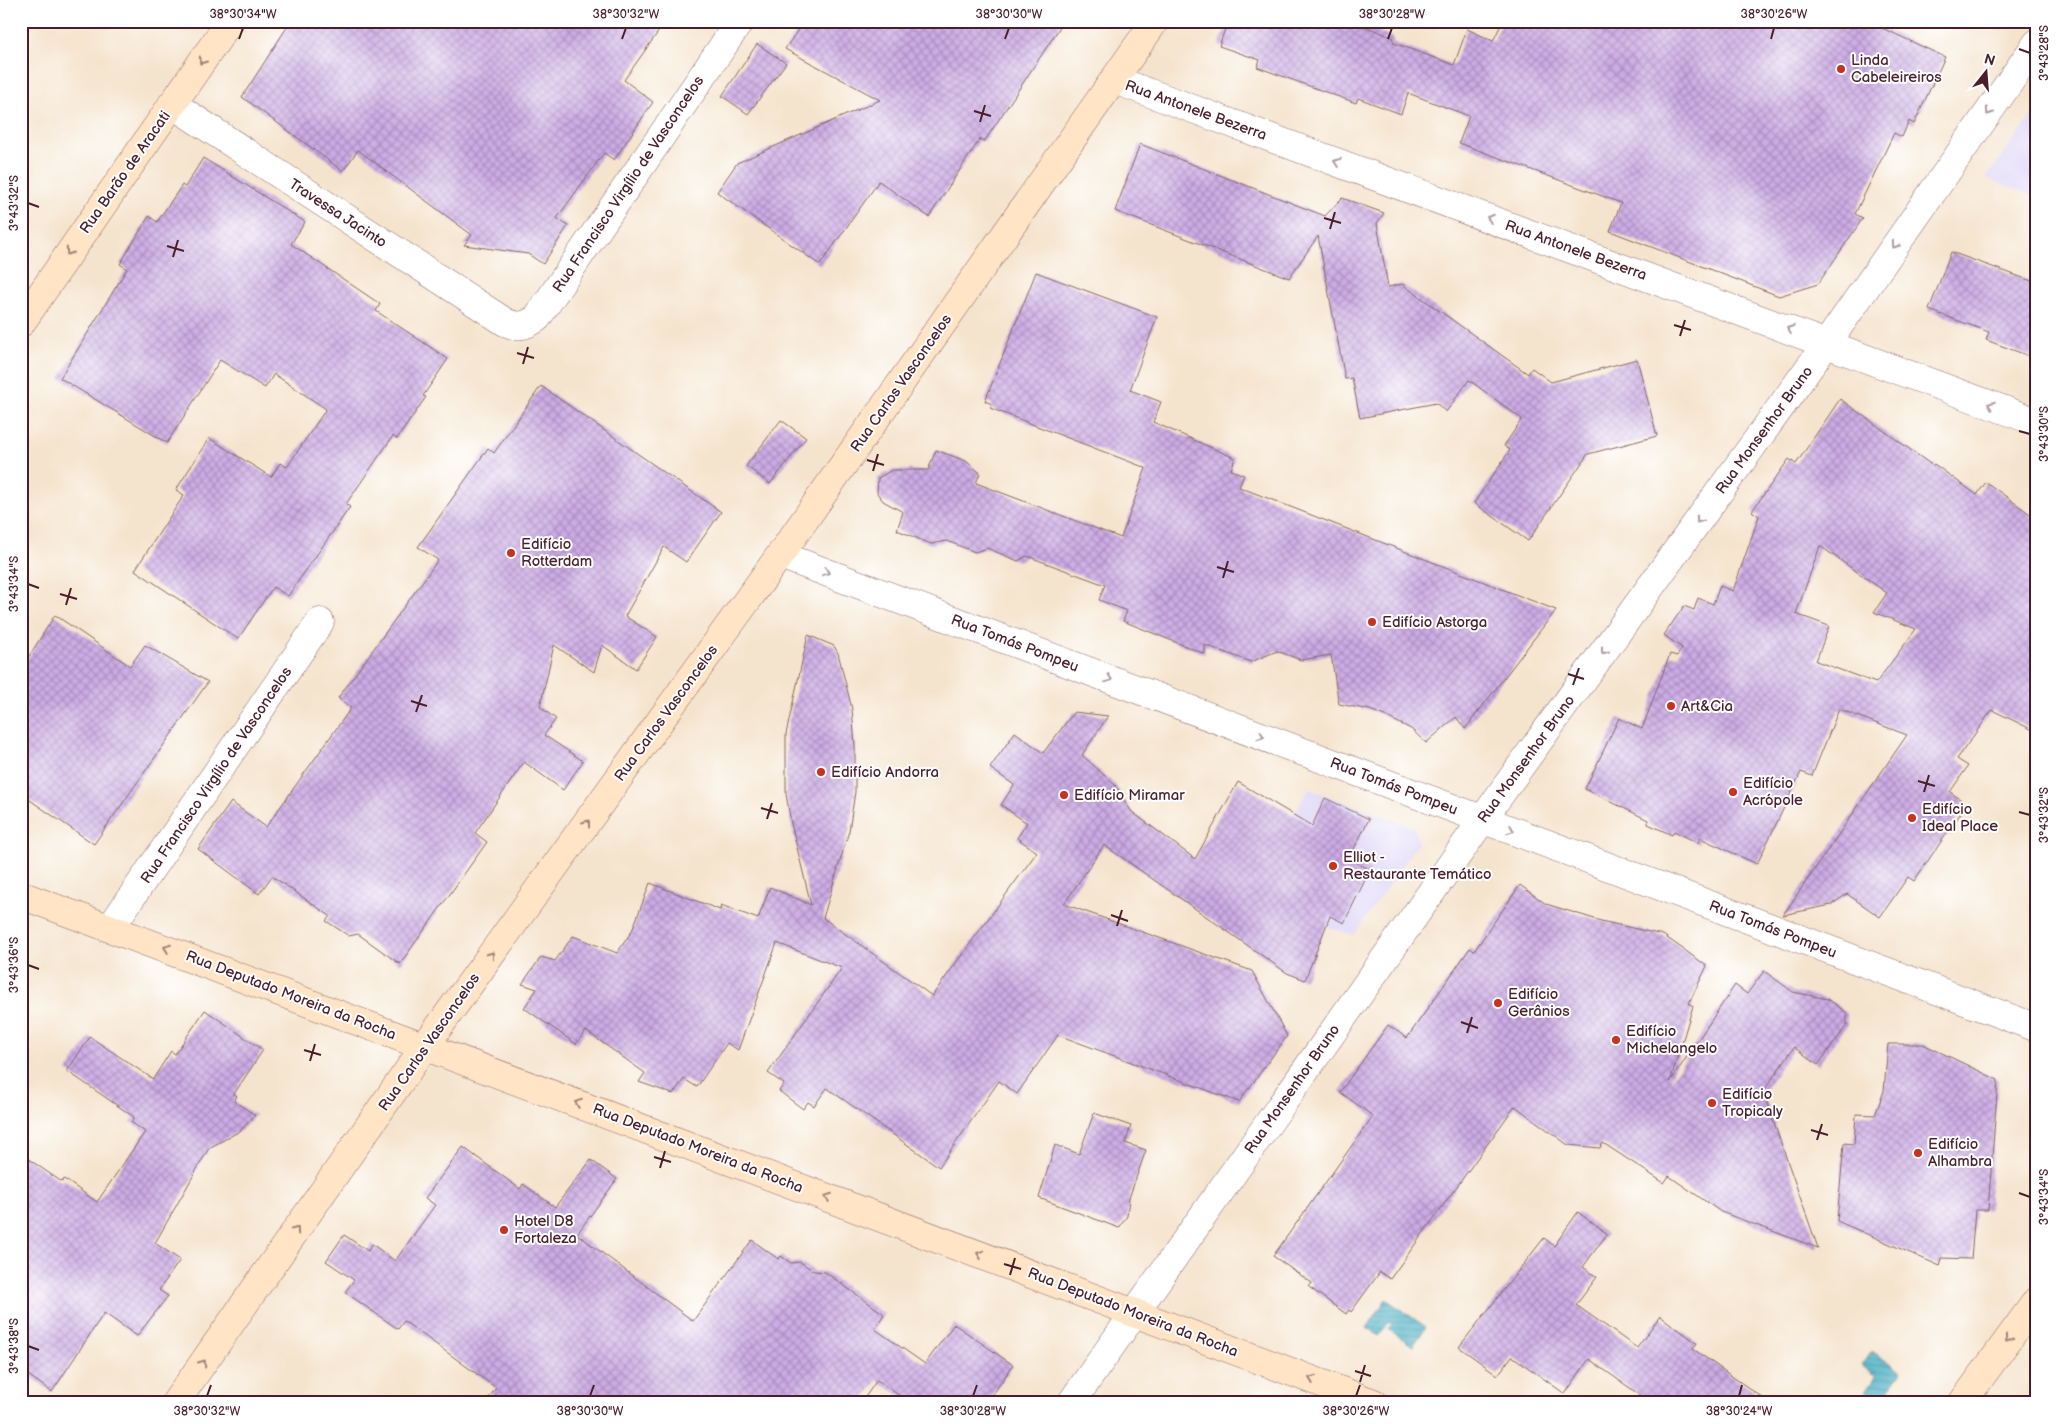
<svg xmlns="http://www.w3.org/2000/svg" width="2058" height="1424" font-family="'Balsamiq Sans',sans-serif">
<defs>
<pattern id="water-rules" width="6" height="5" patternUnits="userSpaceOnUse" patternTransform="scale(1.25)"><rect width="6" height="5" fill="#44aec3"/><path d="M0 2.5h6" fill="none" stroke="#3b8d9f"/></pattern>
<pattern id="building-cross-hatch" width="8" height="8" patternUnits="userSpaceOnUse" patternTransform="scale(1.25)"><rect width="8" height="8" fill="#ccace5"/><path d="M0 0l8 8M0 8l8-8" fill="none" stroke="#a88bba"/></pattern>
</defs>
<rect width="100%" height="100%" fill="#fff"/>
<filter id="ink" filterUnits="userSpaceOnUse"><feTurbulence type="fractalNoise" baseFrequency=".02" numOctaves="2"/><feDisplacementMap in="SourceGraphic" scale="10" xChannelSelector="R" yChannelSelector="G"/><feConvolveMatrix kernelMatrix="1 2 1 2 8 2 1 2 1" color-interpolation-filters="sRGB"/></filter>
<filter id="wash" filterUnits="userSpaceOnUse"><feTurbulence type="fractalNoise" baseFrequency=".0096" numOctaves="4" result="noise"/><feDisplacementMap in="SourceGraphic" scale="20" xChannelSelector="R" yChannelSelector="G"/><feGaussianBlur stdDeviation="1.12" result="paint"/><feColorMatrix in="noise" values="0 0 0 0 0 0 0 0 0 0 0 0 0 0 0 0 0 1.4 0 .05"/><feComposite in="paint" operator="in"/></filter>
<g filter="url(#wash)">
<rect width="100%" height="100%" fill="#f5e4cd"/>
<g fill="#ddd5f6">
<polygon points="2037,109 2037,197 1986,178"/>
<polygon points="1309,789 1415,828 1418,843 1354,935 1241,900"/>
</g>
<g fill="url(#water-rules)" stroke="#476677">
<polygon points="1386,1299 1426,1327 1413,1346 1388,1329 1392,1324 1389,1322 1379,1336 1367,1328"/>
<polygon points="1872,1351 1902,1372 1881,1401 1866,1391 1876,1376 1862,1366"/>
</g>
<g id="blocks">
<g fill="url(#building-cross-hatch)" fill-rule="evenodd">
<polygon points="291,21 666,21 624,80 653,102 614,160 604,153 557,218 568,226 543,264 528,254 464,245 472,235 358,150 343,171 242,97"/>
<polygon points="804,21 1064,21 984,142 980,139 929,217 879,181 820,265 717,192 737,163 880,100 785,49"/>
<polygon points="1228,21 1351,21 1392,37 1394,43 1454,65 1467,29 1493,41 1503,21 1867,21 1945,57 1914,124 1909,121 1902,137 1894,133 1855,214 1863,218 1818,284 1779,296 1610,231 1621,203 1459,143 1469,116 1408,93 1401,114 1358,98 1356,103 1257,67 1260,60 1219,46"/>
<polygon points="757,44 786,63 748,114 722,96"/>
<polygon points="1140,144 1325,216 1342,198 1384,213 1377,223 1388,287 1402,284 1528,374 1532,368 1551,382 1637,359 1657,436 1588,454 1528,541 1474,503 1510,450 1504,446 1522,419 1469,380 1446,412 1436,403 1360,418 1352,378 1345,379 1318,236 1289,278 1115,211"/>
<polygon points="203,158 305,222 291,244 380,304 376,311 448,359 423,396 426,397 397,439 393,436 346,504 350,507 288,596 273,587 238,639 135,570 184,495 176,490 209,438 271,477 280,463 287,467 326,409 274,374 265,388 220,360 167,443 60,378 127,269 120,264 149,216 157,222 182,185 185,187"/>
<polygon points="1951,252 2037,283 2037,359 1986,340 1989,332 1929,310"/>
<polygon points="1036,272 1157,317 1130,390 1161,402 1153,422 1235,458 1231,470 1244,475 1239,487 1556,610 1465,729 1456,717 1426,743 1411,729 1387,717 1370,710 1339,704 1331,655 1301,660 1277,651 1251,662 1205,645 1205,654 1123,621 1127,611 1099,600 1105,585 1027,556 1018,561 987,548 975,552 947,541 931,544 897,530 903,512 883,501 877,493 878,478 892,470 928,470 936,450 966,461 980,473 976,483 1121,538 1146,468 990,408 992,404 985,401"/>
<polygon points="541,386 721,512 686,562 664,547 625,616 657,637 636,669 602,645 594,672 554,645 540,707 556,719 544,735 583,761 563,790 524,762 475,833 487,842 400,964 358,934 349,936 326,921 330,916 272,876 259,894 198,849 231,802 266,827 351,708 338,698 438,560 418,547 488,448 494,453"/>
<path d="M1840,399L1933,466L1934,464L1977,495L1986,482L2037,519V732L1992,710L1957,759L1968,766L1950,792L1967,804L1914,881L1908,877L1880,917L1847,894L1831,905L1783,915L1907,735L1839,709L1812,776L1801,772L1757,864L1700,838L1698,843L1674,831L1672,835L1648,824V820L1585,789L1619,718L1642,729L1670,654L1677,656L1682,648L1664,635L1684,606L1694,610L1698,598L1713,604L1720,586L1733,591L1759,516L1752,511L1789,459L1796,464ZM1820,546L1887,593L1874,612L1916,629L1876,683L1816,661L1829,626L1796,614Z"/>
<polygon points="781,420 806,438 770,484 746,466"/>
<polygon points="55,615 130,666 145,645 208,682 94,844 21,794 21,669"/>
<polygon points="808,635 834,646 838,653 852,709 855,746 855,792 849,831 823,918 932,996 1037,852 1017,838 1027,823 1001,805 1014,785 990,768 1015,732 1043,753 1074,712 1108,716 1082,755 1116,786 1131,811 1195,859 1238,782 1312,826 1325,798 1369,819 1349,859 1370,870 1344,923 1330,916 1305,980 1287,973 1104,845 1064,904 1252,971 1287,1036 1239,1102 1058,1035 1017,1094 999,1081 939,1167 827,1088 814,1106 808,1102 803,1109 779,1091 784,1084 768,1073 842,968 777,943 738,1050 727,1043 697,1087 684,1079 673,1094 639,1082 645,1073 586,1031 576,1044 524,1008 537,989 522,984 541,957 555,961 573,936 617,953 632,931 650,883 720,910 721,905 758,919 770,887 811,905 791,823 786,794 786,734"/>
<polygon points="1520,885 1546,904 1601,921 1663,935 1707,966 1689,1003 1693,1006 1670,1082 1735,985 1747,994 1764,971 1793,992 1828,999 1847,1013 1847,1025 1818,1065 1794,1047 1763,1092 1818,1248 1721,1212 1669,1176 1664,1183 1603,1143 1600,1148 1568,1145 1515,1106 1390,1279 1380,1272 1351,1312 1349,1310 1346,1314 1309,1287 1312,1283 1273,1256 1373,1116 1340,1092 1388,1025 1407,1038 1470,948 1474,951"/>
<polygon points="205,1010 263,1050 234,1094 237,1096 234,1101 255,1115 240,1131 209,1148 155,1243 180,1260 159,1290 168,1296 137,1336 104,1313 52,1392 21,1370 21,1154 62,1182 64,1179 97,1202 145,1132 131,1122 134,1117 67,1071 90,1037 153,1079 171,1051 175,1054"/>
<polygon points="1888,1044 1923,1044 1998,1080 1988,1210 1975,1210 1971,1259 1942,1258 1940,1266 1837,1221 1844,1143 1854,1144 1856,1114 1875,1115 1884,1091"/>
<polygon points="1094,1113 1131,1126 1125,1143 1146,1150 1129,1198 1127,1216 1119,1228 1039,1198 1055,1145 1079,1154"/>
<polygon points="463,1147 520,1189 523,1184 555,1207 591,1160 617,1179 577,1234 693,1321 752,1240 778,1259 781,1256 791,1263 800,1262 814,1271 825,1272 884,1314 875,1329 925,1364 954,1324 1013,1365 987,1403 910,1403 877,1380 861,1403 485,1403 496,1388 404,1321 398,1329 345,1292 354,1280 326,1261 344,1235 368,1251 372,1244 395,1261 435,1205 425,1198"/>
<polygon points="1578,1212 1607,1234 1583,1267 1597,1277 1576,1305 1637,1348 1660,1316 1697,1343 1693,1349 1770,1403 1651,1403 1589,1359 1565,1394 1512,1356 1498,1375 1459,1347 1544,1238 1554,1246"/>
</g>
</g>
</g>
<g filter="url(#ink)">
<use href="#blocks" fill-opacity="0" stroke="#866464" stroke-width="1"/>
<g fill="none" stroke-linecap="round" stroke-linejoin="round">
<defs>
<g id="street">
<polyline points="1115,80 2037,422"/>
<path d="M172,104L505,322C518,328 526,326 537,318L740,21"/>
<polyline points="780,555 2037,1028"/>
<polyline points="111,927 320,622"/>
<polyline points="1071,1403 1507,785 1827,343 2037,43"/>
</g>
<g id="secondary">
<polyline points="21,323 230,21"/>
<polyline points="21,895 1374,1403"/>
<polyline points="175,1403 425,1046 780,555 1155,21"/>
<polyline points="1962,1403 2037,1300"/>
</g>
</defs>
<use href="#street" stroke="#866464" stroke-width="29"/>
<use href="#secondary" stroke="#866464" stroke-width="29"/>
<use href="#street" stroke="#fff" stroke-width="28"/>
<use href="#secondary" stroke="#ffe4c6" stroke-width="28"/>
</g>
<defs><path id="oneway-chevron" d="M-2-3.5L2.5 0L-2 3.5" fill="none" stroke-width="1.6" stroke-linecap="round" stroke-linejoin="round" transform="scale(1.25)"/></defs>
<g stroke="#a48278">
<use href="#oneway-chevron" transform="translate(202 61) rotate(125)"/>
<use href="#oneway-chevron" transform="translate(69 252) rotate(125)"/>
<use href="#oneway-chevron" transform="translate(587 823) rotate(-54)"/>
<use href="#oneway-chevron" transform="translate(167 948) rotate(-159)"/>
<use href="#oneway-chevron" transform="translate(491 955) rotate(-54)"/>
<use href="#oneway-chevron" transform="translate(578 1103) rotate(-159)"/>
<use href="#oneway-chevron" transform="translate(828 1197) rotate(-159)"/>
<use href="#oneway-chevron" transform="translate(296 1230) rotate(-55)"/>
<use href="#oneway-chevron" transform="translate(980 1254) rotate(-159)"/>
<use href="#oneway-chevron" transform="translate(2008 1339) rotate(126)"/>
<use href="#oneway-chevron" transform="translate(203 1363) rotate(-55)"/>
<use href="#oneway-chevron" transform="translate(1312 1379) rotate(-159)"/>
</g>
<g stroke="#ae9aa0">
<use href="#oneway-chevron" transform="translate(1989 112) rotate(125)"/>
<use href="#oneway-chevron" transform="translate(1337 162) rotate(-160)"/>
<use href="#oneway-chevron" transform="translate(1490 218) rotate(-160)"/>
<use href="#oneway-chevron" transform="translate(1895 245) rotate(125)"/>
<use href="#oneway-chevron" transform="translate(1790 329) rotate(-160)"/>
<use href="#oneway-chevron" transform="translate(1991 405) rotate(-159)"/>
<use href="#oneway-chevron" transform="translate(1699 520) rotate(126)"/>
<use href="#oneway-chevron" transform="translate(826 572) rotate(21)"/>
<use href="#oneway-chevron" transform="translate(1604 651) rotate(126)"/>
<use href="#oneway-chevron" transform="translate(1109 679) rotate(21)"/>
<use href="#oneway-chevron" transform="translate(1261 736) rotate(21)"/>
<use href="#oneway-chevron" transform="translate(1511 830) rotate(21)"/>
</g>
</g>
<path fill="none" stroke="#4a1f2b" stroke-width="2" d="M239,39L243,28M622,39L626,28M1005,39L1009,28M1388,39L1392,28M1771,39L1774,28M2019,49L2030,53M974,111L991,116M980,122L985,105M28,203L39,207M1324,218L1341,223M1330,229L1335,212M167,246L184,251M173,257L178,240M1674,325L1691,330M1680,336L1685,320M517,353L534,358M523,364L528,347M2019,431L2030,434M867,460L884,465M873,471L878,454M1217,567L1234,572M1223,578L1228,561M28,584L39,588M60,594L77,599M66,605L71,588M1568,674L1584,679M1573,685L1579,668M411,701L427,706M416,712L422,695M1918,781L1935,786M1924,792L1929,775M761,808L778,813M2019,812L2030,815M767,819L772,803M1111,915L1128,921M1117,926L1122,910M28,965L39,969M1461,1022L1478,1028M1467,1033L1472,1017M304,1050L321,1055M310,1061L315,1044M1811,1130L1828,1135M1817,1140L1822,1124M654,1157L671,1162M660,1168L665,1151M2019,1193L2030,1197M1004,1264L1021,1269M1010,1275L1015,1258M28,1346L39,1350M1355,1371L1371,1376M1360,1382L1365,1365M207,1396L211,1385M590,1396L594,1385M973,1396L977,1385M1356,1396L1360,1385M1739,1396L1742,1385"/>
<g fill="#c8321e" stroke="#fff" stroke-width="2">
<circle cx="1841" cy="69" r="5"/>
<circle cx="511" cy="553" r="5"/>
<circle cx="1372" cy="622" r="5"/>
<circle cx="1671" cy="706" r="5"/>
<circle cx="821" cy="772" r="5"/>
<circle cx="1733" cy="792" r="5"/>
<circle cx="1064" cy="795" r="5"/>
<circle cx="1912" cy="818" r="5"/>
<circle cx="1333" cy="866" r="5"/>
<circle cx="1498" cy="1003" r="5"/>
<circle cx="1616" cy="1040" r="5"/>
<circle cx="1712" cy="1103" r="5"/>
<circle cx="1918" cy="1153" r="5"/>
<circle cx="504" cy="1230" r="5"/>
</g>
<g text-anchor="middle" stroke-width="4" stroke-linejoin="round" paint-order="stroke">
<g font-size="15" fill="#4a1f2b" stroke="#fff" text-anchor="start">
<text x="1851" y="65">Linda<tspan x="1851" dy="17">Cabeleireiros</tspan></text>
<text x="521" y="549">Edifício<tspan x="521" dy="17">Rotterdam</tspan></text>
<text x="1382" y="627">Edifício Astorga</text>
<text x="1681" y="711">Art&amp;Cia</text>
<text x="831" y="777">Edifício Andorra</text>
<text x="1743" y="788">Edifício<tspan x="1743" dy="17">Acrópole</tspan></text>
<text x="1074" y="800">Edifício Miramar</text>
<text x="1922" y="814">Edifício<tspan x="1922" dy="17">Ideal Place</tspan></text>
<text x="1343" y="862">Elliot -<tspan x="1343" dy="17">Restaurante Temático</tspan></text>
<text x="1508" y="999">Edifício<tspan x="1508" dy="17">Gerânios</tspan></text>
<text x="1626" y="1036">Edifício<tspan x="1626" dy="17">Michelangelo</tspan></text>
<text x="1722" y="1099">Edifício<tspan x="1722" dy="17">Tropicaly</tspan></text>
<text x="1928" y="1149">Edifício<tspan x="1928" dy="17">Alhambra</tspan></text>
<text x="514" y="1226">Hotel D8<tspan x="514" dy="17">Fortaleza</tspan></text>
</g>
<g font-size="15" fill="#4a1f2b" stroke="#fff">
<text transform="translate(1196 110) rotate(20)" y="5">Rua Antonele Bezerra</text>
<text transform="translate(125 172) rotate(-55)" y="5">Rua Barão de Aracati</text>
<text transform="translate(628 184) rotate(-56)" y="5">Rua Francisco Virgílio de Vasconcelos</text>
<text transform="translate(338 213) rotate(33)" y="5">Travessa Jacinto</text>
<text transform="translate(1576 250) rotate(20)" y="5">Rua Antonele Bezerra</text>
<text transform="translate(901 383) rotate(-55)" y="5">Rua Carlos Vasconcelos</text>
<text transform="translate(1764 430) rotate(-54)" y="5">Rua Monsenhor Bruno</text>
<text transform="translate(1015 643) rotate(21)" y="5">Rua Tomás Pompeu</text>
<text transform="translate(666 713) rotate(-54)" y="5">Rua Carlos Vasconcelos</text>
<text transform="translate(1526 759) rotate(-54)" y="5">Rua Monsenhor Bruno</text>
<text transform="translate(216 775) rotate(-56)" y="5">Rua Francisco Virgílio de Vasconcelos</text>
<text transform="translate(1394 786) rotate(21)" y="5">Rua Tomás Pompeu</text>
<text transform="translate(1773 929) rotate(21)" y="5">Rua Tomás Pompeu</text>
<text transform="translate(291 995) rotate(21)" y="5">Rua Deputado Moreira da Rocha</text>
<text transform="translate(429 1042) rotate(-55)" y="5">Rua Carlos Vasconcelos</text>
<text transform="translate(1292 1089) rotate(-55)" y="5">Rua Monsenhor Bruno</text>
<text transform="translate(698 1148) rotate(21)" y="5">Rua Deputado Moreira da Rocha</text>
<text transform="translate(1133 1312) rotate(21)" y="5">Rua Deputado Moreira da Rocha</text>
</g>
</g>
<rect width="2058" height="1424" fill="none" stroke="#fff" stroke-width="55"/>
<g transform="translate(1986 72) rotate(17)" stroke="#ffffff" stroke-width="4" paint-order="stroke">
<path d="M0-4L9 19L0 12L-9 19Z" fill="#4a1f2b"/>
<text y="-8" font-size="14" font-weight="bold" text-anchor="middle" fill="#4a1f2b">N</text>
</g>
<rect x="28" y="28" width="2002" height="1368" fill="none" stroke="#4a1f2b" stroke-width="2"/>
<g font-size="12" text-anchor="middle" fill="#4a1f2b">
<text x="243" y="18">38°30'34"W</text>
<text x="626" y="18">38°30'32"W</text>
<text x="1009" y="18">38°30'30"W</text>
<text x="1392" y="18">38°30'28"W</text>
<text x="1774" y="18">38°30'26"W</text>
<text transform="translate(2044 53) rotate(-90)" y="4">3°43'28"S</text>
<text transform="translate(14 203) rotate(-90)" y="4">3°43'32"S</text>
<text transform="translate(2044 434) rotate(-90)" y="4">3°43'30"S</text>
<text transform="translate(14 584) rotate(-90)" y="4">3°43'34"S</text>
<text transform="translate(2044 815) rotate(-90)" y="4">3°43'32"S</text>
<text transform="translate(14 965) rotate(-90)" y="4">3°43'36"S</text>
<text transform="translate(2044 1197) rotate(-90)" y="4">3°43'34"S</text>
<text transform="translate(14 1346) rotate(-90)" y="4">3°43'38"S</text>
<text x="207" y="1415">38°30'32"W</text>
<text x="590" y="1415">38°30'30"W</text>
<text x="973" y="1415">38°30'28"W</text>
<text x="1356" y="1415">38°30'26"W</text>
<text x="1739" y="1415">38°30'24"W</text>
</g>
</svg>
